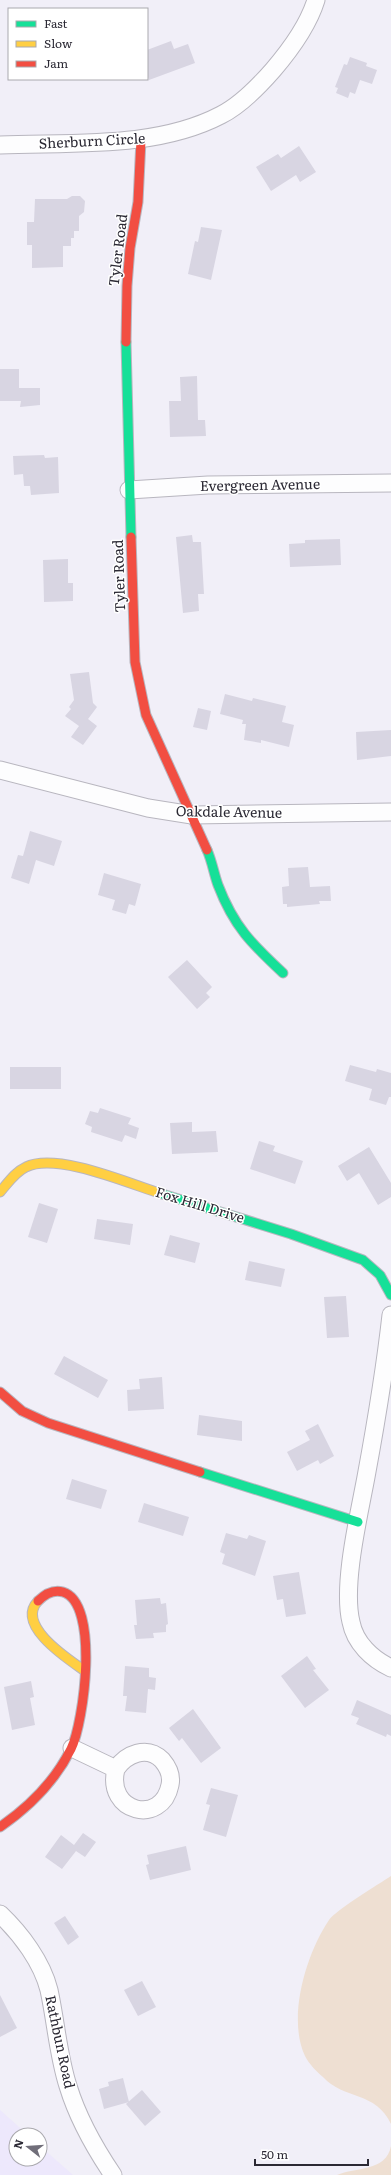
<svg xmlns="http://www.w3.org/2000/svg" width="391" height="2175" font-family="Literata,serif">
<rect width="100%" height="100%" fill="#f1eff8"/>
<polygon fill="#ede8fc" points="0,2110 28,2135 16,2135 16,2159 40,2159 40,2146 73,2175 0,2175"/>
<g fill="#eedfd2">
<path d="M391,1876V2124C376,2091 344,2100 323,2077C317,2072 309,2064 305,2056C287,2018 306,1954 329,1920C336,1910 379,1884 391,1876Z"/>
<path d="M391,2146V2175H337C355,2167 386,2172 391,2146Z"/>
</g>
<g fill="#d8d5e2">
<polygon points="171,41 174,49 188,44 195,63 149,80 147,74 147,50"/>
<polygon points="350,57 367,63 366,66 377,70 372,84 360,80 355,94 350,92 348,98 336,93 338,88 335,87 344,64 347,65"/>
<polygon points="299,146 316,172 300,182 296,175 271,191 256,167 278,154 281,158"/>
<polygon points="72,196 80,196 85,201 84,212 79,216 79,231 74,231 74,238 71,238 71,246 63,246 63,267 32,268 32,245 27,245 27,222 34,222 35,199 67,199"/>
<polygon points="201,227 222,230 211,280 188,274 195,241 198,242"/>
<polygon points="0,369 19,369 19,388 40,388 40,405 20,407 21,401 0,401"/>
<polygon points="197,376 198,420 205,420 206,436 170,437 169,401 181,401 180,377"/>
<polygon points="44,455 45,458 58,457 59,493 31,495 30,486 24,486 23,474 14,475 13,456"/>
<polygon points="192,535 193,542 201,542 204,594 198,594 199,611 183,613 176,537"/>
<polygon points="340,539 341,565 290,567 289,544 305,543 305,540"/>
<polygon points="68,559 68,583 73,583 73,601 44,602 43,560"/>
<polygon points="89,672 93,703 97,707 88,719 97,726 83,745 71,737 79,726 65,716 71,709 69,707 74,700 70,674"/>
<polygon points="225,694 252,701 253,698 286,706 282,722 294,725 289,747 261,740 261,743 244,740 246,724 242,724 243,720 220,714"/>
<polygon points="198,708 211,711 207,730 193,727"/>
<polygon points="391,730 391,756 357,760 356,732"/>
<polygon points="30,831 62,841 54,866 36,860 29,884 11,878 18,855 23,856"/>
<polygon points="308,867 310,887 330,886 331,901 319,901 320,904 287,907 287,904 283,904 282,887 289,886 288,868"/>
<polygon points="104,873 141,884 135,906 129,904 126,914 112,910 115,900 98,895"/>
<polygon points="187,960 212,987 206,993 210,997 197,1009 168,977"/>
<polygon points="350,1065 376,1072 377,1069 391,1073 391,1097 389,1097 386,1105 369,1100 372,1089 345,1081"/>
<rect x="10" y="1067" width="51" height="22"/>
<polygon points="100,1108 131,1118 128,1124 139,1128 136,1139 125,1135 122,1142 91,1132 92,1127 85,1124 90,1111 98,1113"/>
<polygon points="192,1122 192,1132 216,1131 218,1152 172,1154 170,1123"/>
<polygon points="259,1141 275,1146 273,1151 303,1161 295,1184 250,1169"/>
<polygon points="369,1147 391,1183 391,1197 378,1205 359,1173 347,1181 338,1166"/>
<polygon points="39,1203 58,1209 47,1243 28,1237"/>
<polygon points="97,1219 133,1224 130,1245 94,1239"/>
<polygon points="170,1235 200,1243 195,1263 164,1255"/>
<polygon points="249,1261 285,1269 281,1287 245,1280"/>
<polygon points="346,1296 349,1337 327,1338 324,1297"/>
<polygon points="64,1356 108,1380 98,1398 54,1374"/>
<polygon points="162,1377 164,1409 128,1411 127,1390 140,1389 139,1379"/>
<polygon points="199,1415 242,1421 242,1441 197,1435"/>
<polygon points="318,1424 334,1456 320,1464 318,1460 297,1471 287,1452 310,1440 305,1431"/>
<polygon points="72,1479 107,1490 101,1509 66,1499"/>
<polygon points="144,1503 189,1517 183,1536 138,1522"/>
<polygon points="226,1533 247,1539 249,1535 266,1541 255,1576 222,1564 225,1554 220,1552"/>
<polygon points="299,1572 306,1614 286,1617 283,1599 277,1600 273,1576"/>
<polygon points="160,1598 161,1604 166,1603 168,1624 166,1625 166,1632 153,1633 154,1638 136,1639 134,1625 137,1625 135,1600"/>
<polygon points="307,1656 316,1669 313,1670 329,1690 305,1708 281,1676"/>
<polygon points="125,1666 149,1668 149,1677 156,1678 155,1690 148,1689 146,1713 125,1711 127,1696 123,1696"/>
<polygon points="31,1681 34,1697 30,1698 35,1725 12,1730 4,1687"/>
<polygon points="357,1700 391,1715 391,1736 387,1734 386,1737 356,1724 359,1718 351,1715"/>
<polygon points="193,1709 221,1748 201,1763 182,1738 179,1741 169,1728"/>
<polygon points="211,1788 238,1795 226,1837 203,1830 210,1805 206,1804"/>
<polygon points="83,1833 96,1842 85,1857 76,1851 62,1869 45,1857 61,1835 74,1845"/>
<polygon points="186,1846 191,1870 150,1880 146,1865 149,1864 147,1855"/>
<polygon points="65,1916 79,1937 68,1945 54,1923"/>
<polygon points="142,1981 156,2007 138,2016 124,1990"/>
<polygon points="0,1995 17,2028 0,2037"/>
<polygon points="123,2078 129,2102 104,2109 99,2089 109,2086 108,2082"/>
<polygon points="142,2090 161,2112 145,2126 126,2104"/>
</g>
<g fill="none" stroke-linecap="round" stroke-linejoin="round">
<defs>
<g id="street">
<path d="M0,145C72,142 156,149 221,115C241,105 259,86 273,70C291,49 308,26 316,0"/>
<polyline points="129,490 208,485 391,483"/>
<polyline points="0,770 148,808 192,815 391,812"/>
<path d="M391,1315C385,1369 376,1423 366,1477C359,1515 342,1585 351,1622C355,1643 372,1659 391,1668"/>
<path d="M72,1748L116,1769C105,1813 162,1826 170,1785C172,1776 168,1767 162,1760C147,1745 126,1754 116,1769"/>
<path d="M0,1914C21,1934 42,1962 49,1990C56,2022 58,2055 68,2086C78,2119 94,2147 113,2175"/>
</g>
<g id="fast">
<polyline points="126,342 131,537"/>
<path d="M207,850C212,861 214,874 218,885C234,927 252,944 283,973"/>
<polyline points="159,1193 291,1234 363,1260 380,1275 391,1295"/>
<polyline points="200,1472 358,1522"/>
</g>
<g id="slow">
<path d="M0,1192C8,1183 15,1172 26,1167C56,1152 128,1183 159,1193"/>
<path d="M38,1601C15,1625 68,1659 85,1671"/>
</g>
<g id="jam">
<polyline points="126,342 127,286 130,248 138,202 141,140"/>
<polyline points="131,537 135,662 146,715 207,850"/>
<polyline points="0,1392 22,1411 48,1423 200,1472"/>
<path d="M0,1827C29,1807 55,1781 71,1749C84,1723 100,1603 63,1592C53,1589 45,1594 38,1601"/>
</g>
</defs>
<use href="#street" stroke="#b8b6bf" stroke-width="19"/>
<use href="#fast" stroke="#b8b6bf" stroke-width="11"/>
<use href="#slow" stroke="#b8b6bf" stroke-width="11"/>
<use href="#jam" stroke="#b8b6bf" stroke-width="11"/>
<use href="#street" stroke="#fdfdfe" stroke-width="17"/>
<use href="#fast" stroke="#16e098" stroke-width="9"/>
<use href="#slow" stroke="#ffcf43" stroke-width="9"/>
<use href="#jam" stroke="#f24e42" stroke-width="9"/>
</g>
<g text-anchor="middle" stroke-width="3" stroke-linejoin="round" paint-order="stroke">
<g font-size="14" fill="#2b2934" stroke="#fff">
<text transform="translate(92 141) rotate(-3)" y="5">Sherburn Circle</text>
<text transform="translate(118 250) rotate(-83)" y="5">Tyler Road</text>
<text transform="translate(260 485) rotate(-1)" y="5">Evergreen Avenue</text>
<text transform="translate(119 576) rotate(-92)" y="5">Tyler Road</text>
<text transform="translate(229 812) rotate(1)" y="5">Oakdale Avenue</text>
<text transform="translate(200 1205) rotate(17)" y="5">Fox Hill Drive</text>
<text transform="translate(60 2042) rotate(78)" y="5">Rathbun Road</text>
</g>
</g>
<rect x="8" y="8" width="140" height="72" fill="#ffffff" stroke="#aaa9ae"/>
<rect x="16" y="21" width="20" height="6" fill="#16e098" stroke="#aaa9ae"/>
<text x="44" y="28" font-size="12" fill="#2b2934">Fast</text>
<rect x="16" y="41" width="20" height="6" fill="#ffcf43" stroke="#aaa9ae"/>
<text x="44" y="48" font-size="12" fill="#2b2934">Slow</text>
<rect x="16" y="61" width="20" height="6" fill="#f24e42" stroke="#aaa9ae"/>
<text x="44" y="68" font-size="12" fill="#2b2934">Jam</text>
<g transform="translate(28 2147) rotate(287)"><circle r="19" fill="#ffffff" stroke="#aaa9ae"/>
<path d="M0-3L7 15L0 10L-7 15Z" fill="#706e79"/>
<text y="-6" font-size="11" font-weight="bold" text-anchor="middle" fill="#2b2934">N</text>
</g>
<path d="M255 2159v6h113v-6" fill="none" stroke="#2b2934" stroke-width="2"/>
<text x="261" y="2159" font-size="12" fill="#2b2934" stroke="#ffffff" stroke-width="3" paint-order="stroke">50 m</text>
</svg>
